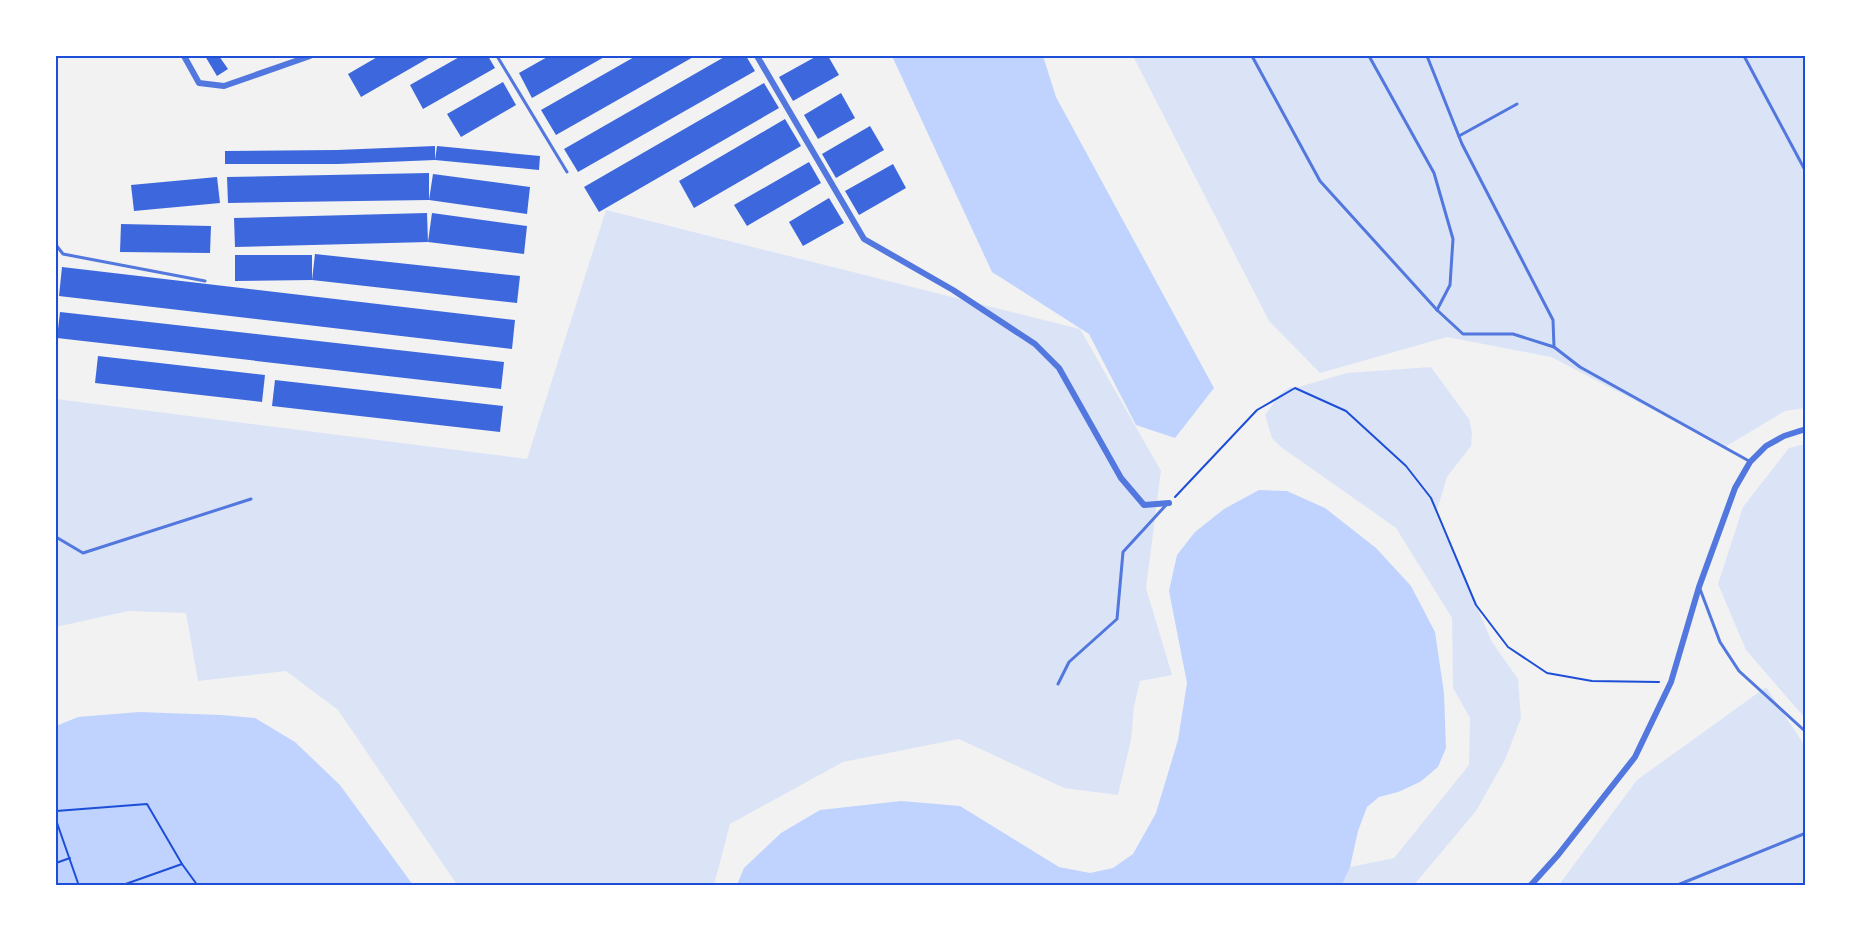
<svg xmlns="http://www.w3.org/2000/svg" width="1861" height="941" font-family="'Playfair Display',serif">
<rect width="100%" height="100%" fill="#f2f2f2"/>
<g fill="#dbe4f7">
<polygon points="1133,56 1805,56 1805,408 1785,411 1725,447 1551,357 1447,337 1320,373 1269,321"/>
<polygon points="606,210 1080,329 1161,471 1146,588 1172,675 1140,681 1134,706 1131,740 1118,795 1064,788 959,739 843,762 730,824 714,885 458,886 338,710 286,671 198,681 186,613 128,611 56,627 56,399 527,459"/>
<polygon points="1431,367 1469,419 1472,433 1471,446 1447,477 1436,514 1492,642 1518,679 1521,718 1505,760 1476,811 1414,885 1342,885 1350,867 1394,858 1469,765 1470,718 1453,688 1452,618 1396,528 1281,447 1272,438 1265,415 1280,394 1290,387 1295,388 1347,373"/>
<polygon points="1805,444 1806,444 1805,718 1746,650 1718,584 1743,507 1789,448"/>
<polygon points="1766,687 1805,746 1805,885 1558,886 1637,780"/>
</g>
<g fill="#bfd3fe">
<polygon points="892,56 1043,56 1056,97 1214,388 1175,438 1136,425 1089,334 992,272"/>
<polygon points="1259,490 1287,491 1325,508 1376,548 1411,586 1435,632 1444,693 1446,748 1438,767 1420,782 1398,792 1379,797 1367,807 1358,831 1350,867 1342,885 737,885 744,868 781,833 820,810 901,801 960,806 1059,867 1090,873 1113,868 1133,854 1156,813 1178,740 1187,683 1169,591 1177,555 1195,532 1224,509"/>
<polygon points="139,712 221,715 255,718 295,742 340,785 413,885 56,886 56,726 78,717"/>
</g>
<g fill="#3d67dc">
<polygon points="205,56 219,56 228,69 217,76"/>
<polygon points="379,56 432,56 361,97 348,74"/>
<polygon points="461,56 488,56 495,68 423,109 410,85"/>
<polygon points="549,56 606,56 532,98 519,73"/>
<polygon points="636,56 695,56 556,135 541,110"/>
<polygon points="726,56 746,56 755,71 578,172 564,149"/>
<polygon points="817,56 828,56 839,75 793,101 779,77"/>
<polygon points="503,82 516,105 461,137 447,114"/>
<polygon points="764,83 779,108 599,212 584,187"/>
<polygon points="841,93 855,118 818,139 804,115"/>
<polygon points="785,119 801,146 694,208 679,181"/>
<polygon points="870,126 884,150 836,178 822,154"/>
<polygon points="435,146 435,160 338,164 225,164 225,151 337,150"/>
<polygon points="437,146 540,156 539,170 435,160"/>
<polygon points="809,162 821,183 747,226 734,205"/>
<polygon points="893,164 906,188 859,215 845,191"/>
<polygon points="429,173 429,200 433,174 530,187 527,214 429,200 228,203 227,177"/>
<polygon points="217,177 220,203 134,211 131,185"/>
<polygon points="829,198 844,223 803,246 789,222"/>
<polygon points="427,213 428,242 235,247 234,218"/>
<polygon points="432,213 527,226 524,254 428,242"/>
<polygon points="121,224 211,226 210,253 120,252"/>
<polygon points="315,254 520,276 517,303 312,280"/>
<polygon points="235,255 312,255 312,280 235,281"/>
<polygon points="62,267 515,320 512,349 59,296"/>
<polygon points="60,312 504,362 501,389 57,338"/>
<polygon points="98,356 265,375 262,402 95,383"/>
<polygon points="275,380 503,406 500,432 272,406"/>
</g>
<g fill="none" stroke-linecap="round" stroke-linejoin="round">
<g stroke="#1d4ed8" stroke-width="2">
<polyline points="1175,497 1257,410 1295,388 1346,411 1406,466 1431,498 1476,605 1508,647 1547,673 1592,681 1659,682"/>
<polyline points="56,811 147,804 182,864 120,886"/>
<polyline points="56,820 79,886"/>
<polyline points="56,863 70,858"/>
<polyline points="182,864 198,886"/>
</g>
<g stroke="#5277de" stroke-width="3">
<polyline points="497,56 567,172"/>
<polyline points="1252,56 1320,181 1437,310 1463,334 1513,334 1554,347 1580,367 1749,461"/>
<polyline points="1369,56 1434,173 1453,239 1450,285 1437,310"/>
<polyline points="1427,56 1462,144 1553,320 1554,347"/>
<polyline points="1744,56 1806,172"/>
<polyline points="1459,136 1517,104"/>
<polyline points="56,245 63,254 205,281"/>
<polyline points="56,537 83,553 251,499"/>
<polyline points="1700,589 1720,642 1739,671 1806,732"/>
<polyline points="1058,684 1069,662 1117,619 1123,552 1167,504"/>
<polyline points="1675,886 1806,833"/>
</g>
<g stroke="#5277de" stroke-width="6">
<polyline points="184,56 199,83 224,86 310,56"/>
<polyline points="757,56 864,239 953,290 1035,344 1059,368 1121,478 1144,505 1169,503"/>
<polyline points="1530,886 1558,855 1635,757 1671,682 1699,587 1735,488 1750,462 1766,446 1784,436 1806,429"/>
</g>
</g>
<rect width="1861" height="941" fill="none" stroke="#ffffff" stroke-width="114"/>
<rect x="57" y="57" width="1747" height="827" fill="none" stroke="#1d4ed8" stroke-width="2"/>
</svg>
